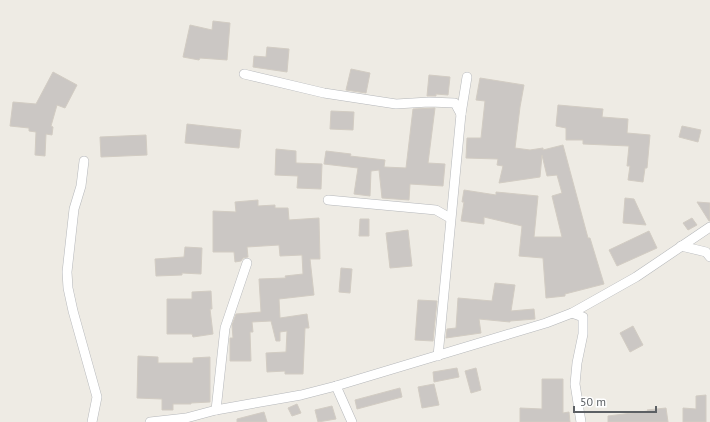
<svg xmlns="http://www.w3.org/2000/svg" width="710" height="422" font-family="'PT Sans',sans-serif">
<rect width="100%" height="100%" fill="#eeebe4"/>
<g fill="#cbc7c4" stroke="#d2ccc3">
<polygon points="213,21 230,23 227,60 200,58 199,60 183,57 190,25 212,30"/>
<polygon points="267,47 289,49 287,72 253,67 254,56 266,57"/>
<polygon points="351,69 370,73 366,93 346,90"/>
<polygon points="53,72 77,85 65,108 57,105 51,126 53,127 52,135 46,134 45,156 35,155 36,132 29,131 29,128 10,126 13,102 36,104"/>
<polygon points="429,75 450,77 448,95 436,94 436,96 427,96"/>
<polygon points="480,78 524,85 520,107 515,148 530,150 543,148 543,150 563,145 588,238 590,238 604,284 565,294 565,296 546,298 543,258 519,256 522,226 484,217 484,224 461,221 464,202 462,202 464,190 496,195 496,192 538,196 534,237 562,237 552,196 562,193 557,175 547,176 542,155 540,177 499,183 503,166 497,165 498,159 466,158 467,138 481,138 485,101 476,100"/>
<polygon points="558,105 603,109 602,117 628,119 627,133 650,135 647,168 645,168 643,182 628,180 630,166 627,166 629,146 583,144 583,140 566,140 566,128 556,126"/>
<polygon points="435,108 428,163 445,164 443,186 410,184 409,200 382,198 379,170 371,171 370,196 354,194 358,168 324,164 326,151 351,154 350,156 385,160 384,167 406,168 413,109"/>
<polygon points="331,111 354,112 353,130 330,129"/>
<polygon points="187,124 241,130 239,148 185,143"/>
<polygon points="682,126 701,130 698,142 679,137"/>
<polygon points="146,135 147,155 101,157 100,137"/>
<polygon points="276,149 296,151 296,163 322,164 321,189 297,188 298,176 275,175"/>
<polygon points="625,198 634,199 646,225 623,223"/>
<polygon points="258,200 258,206 275,205 275,208 288,208 289,220 319,218 320,259 310,259 314,295 279,299 280,318 307,314 309,328 305,328 303,374 285,374 285,371 267,372 266,353 286,352 287,331 280,332 280,341 276,341 271,321 252,322 253,332 250,332 251,361 230,361 230,338 233,338 232,325 236,314 261,312 259,279 286,278 285,276 303,274 302,255 280,256 279,245 247,247 248,257 243,258 241,261 235,262 234,252 213,252 213,211 236,212 235,202"/>
<polygon points="697,202 710,203 710,221 709,221"/>
<polygon points="692,218 697,225 688,230 683,223"/>
<polygon points="360,219 369,219 369,236 359,236"/>
<polygon points="408,230 412,266 390,268 386,233"/>
<polygon points="649,231 657,248 617,266 609,250"/>
<polygon points="185,247 202,248 201,274 182,273 182,275 156,276 155,259 184,257"/>
<polygon points="341,268 352,269 350,293 339,292"/>
<polygon points="495,283 515,285 511,311 534,309 535,319 510,321 510,322 479,319 481,333 446,338 447,329 456,328 458,298 492,301"/>
<polygon points="211,291 212,309 210,309 213,334 193,337 192,334 167,334 167,299 192,299 192,292"/>
<polygon points="418,300 437,301 433,341 415,340"/>
<polygon points="633,326 643,345 630,352 620,333"/>
<polygon points="138,356 158,357 158,363 193,363 193,358 210,357 210,402 191,403 191,404 173,404 173,410 162,410 162,399 137,398"/>
<polygon points="457,368 459,377 434,382 433,372"/>
<polygon points="476,368 481,390 471,393 465,371"/>
<polygon points="542,379 563,379 563,413 569,412 570,422 520,422 520,408 542,409"/>
<polygon points="434,384 439,405 422,408 418,387"/>
<polygon points="400,388 402,397 357,409 355,400"/>
<polygon points="706,395 706,422 683,422 683,408 696,409 696,396"/>
<polygon points="297,404 301,413 292,416 288,408"/>
<polygon points="332,406 336,419 318,422 315,410"/>
<polygon points="666,408 668,422 608,422 608,416 648,411 647,410"/>
<polygon points="264,412 267,422 237,422 237,419"/>
</g>
<g fill="none" stroke-linecap="round" stroke-linejoin="round">
<defs>
<g id="street">
<polyline points="244,74 324,93 396,104 429,102 455,103 461,114"/>
<polyline points="84,161 81,186 74,209 67,272 68,288 73,311 97,397 92,422"/>
<polyline points="328,200 436,210 450,218"/>
<polyline points="681,246 706,252 710,257"/>
<polyline points="572,313 583,317 583,334 577,363 575,384 581,422"/>
<polyline points="438,356 461,114 467,77"/>
<polyline points="336,386 352,422"/>
<polyline points="216,410 225,328 247,263"/>
<polyline points="150,422 186,418 216,410 301,395 336,386 546,323 572,313 636,277 710,227"/>
</g>
</defs>
<use href="#street" stroke="#b5b7ba" stroke-width="10"/>
<use href="#street" stroke="#fff" stroke-width="9"/>
</g>
<path d="M574 406v6h82v-6" fill="none" stroke="#5c6064" stroke-width="2"/>
<text x="580" y="406" font-size="12" fill="#5c6064" stroke="#ffffff" stroke-width="3" paint-order="stroke">50 m</text>
</svg>
